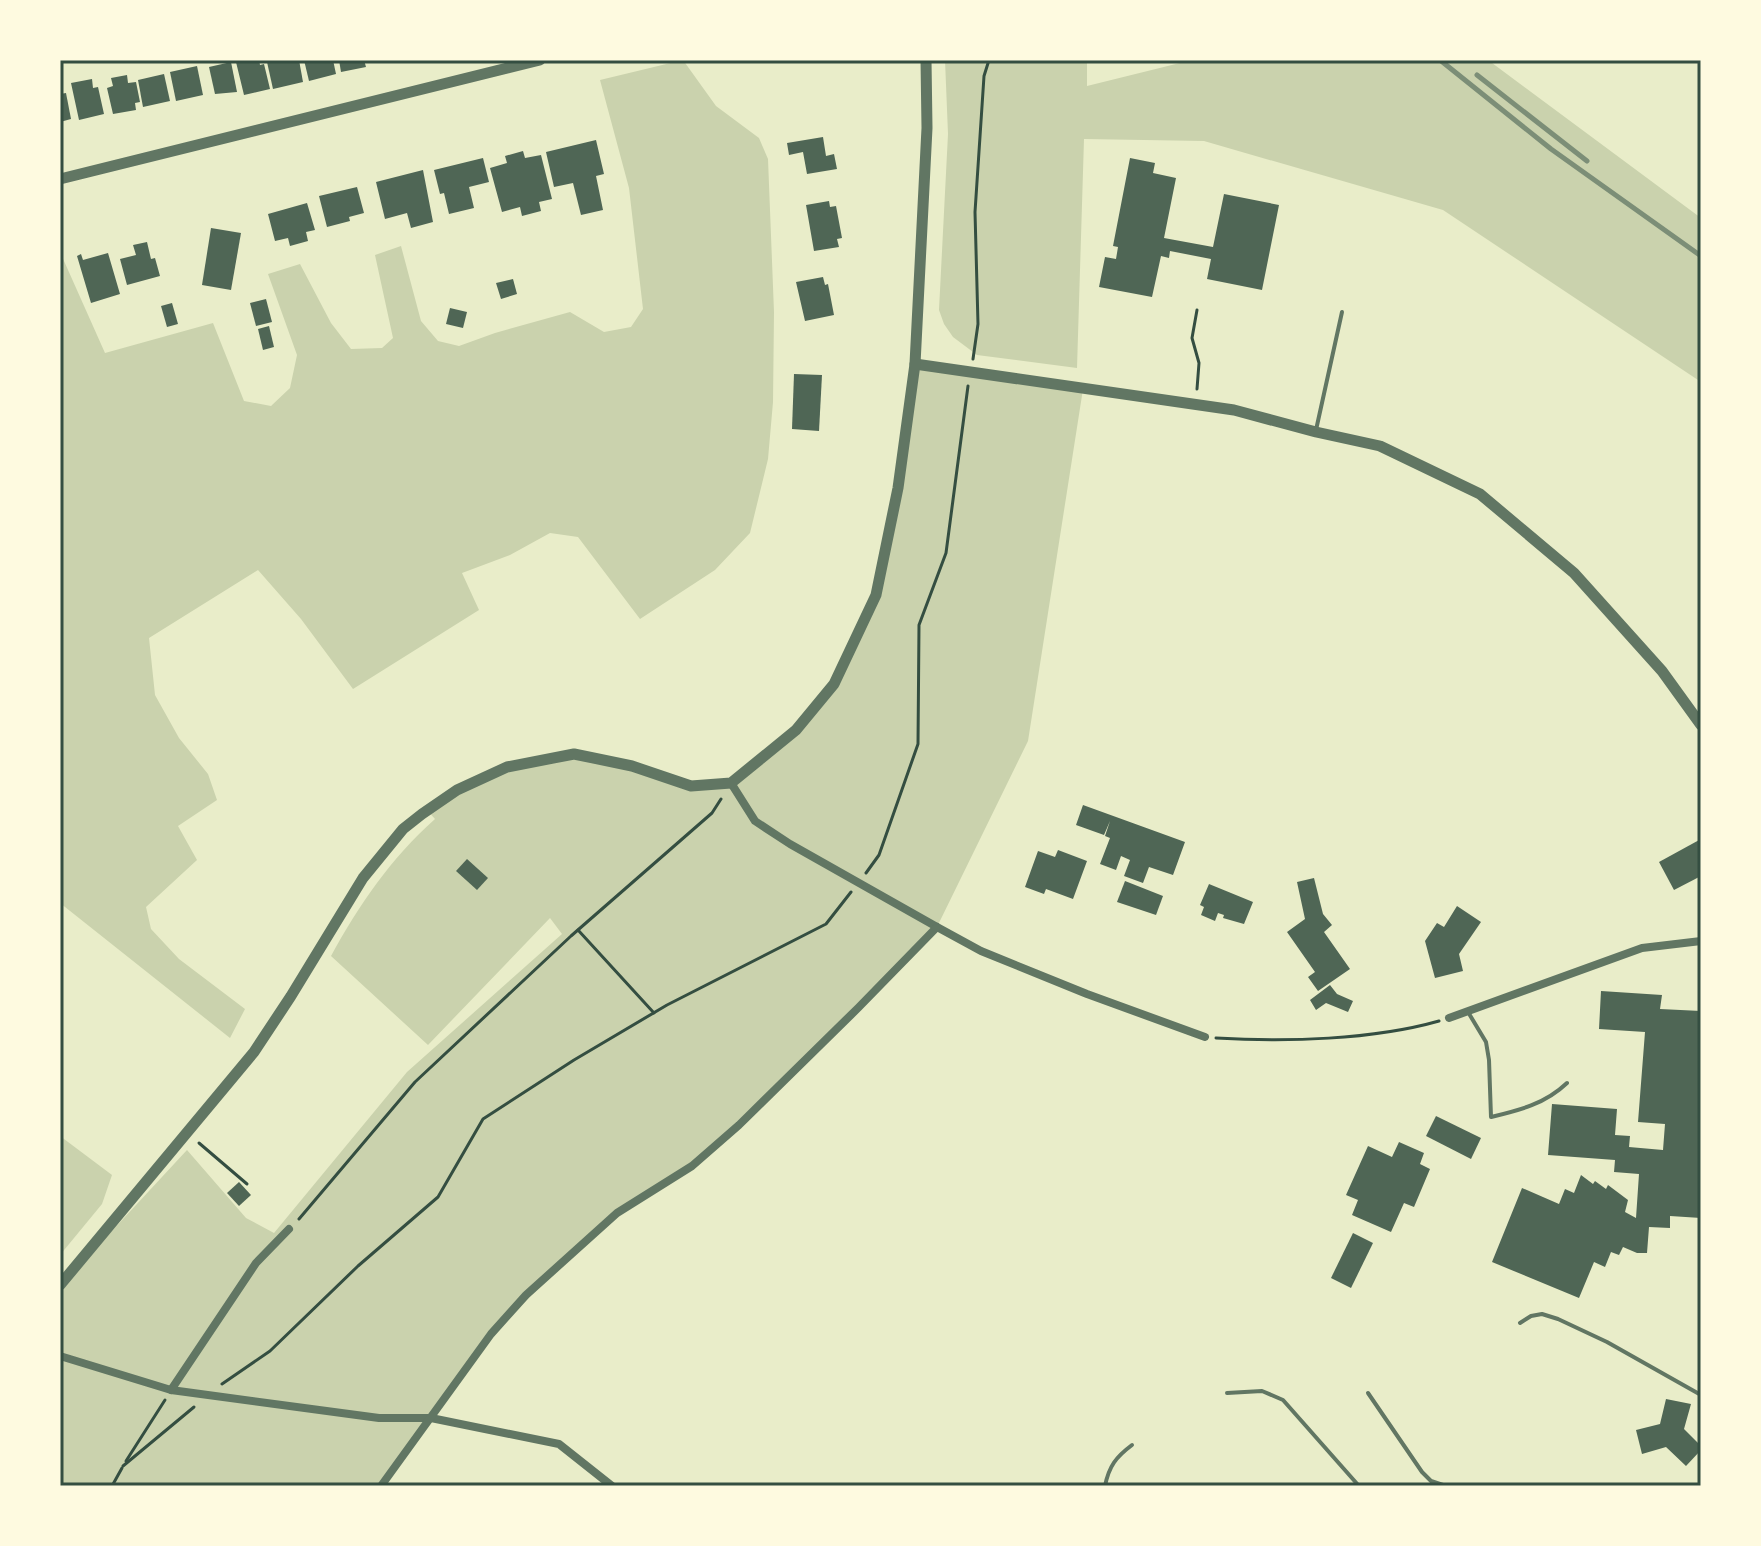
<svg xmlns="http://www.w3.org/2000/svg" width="1761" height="1546" font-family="Literata,serif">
<rect width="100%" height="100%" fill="#e9edc9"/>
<g fill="#cad2ad">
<polygon points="683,60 716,106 759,138 768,159 774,312 773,402 768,459 750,533 715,570 640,619 578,537 550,533 510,555 462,573 479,610 353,689 301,619 258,570 149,638 155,695 179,738 208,774 217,800 178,826 197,860 146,907 151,929 179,959 245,1009 230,1038 60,903 60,252 105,353 213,323 244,401 271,406 290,388 297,355 268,274 300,264 331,323 351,349 382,348 393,338 375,255 401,246 421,321 438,341 459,346 495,333 570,312 604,332 631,327 643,309 629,188 600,80"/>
<polygon points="945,60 1087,60 1087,86 1192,60 1488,60 1701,218 1701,382 1443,210 1204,141 1084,139 1077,368 977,355 953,337 944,324 939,310 948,134"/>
<path d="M915,364L1083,389L1028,741L937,927L692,1166L617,1213L491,1334L381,1486H60V1287L187,1150L246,1218L274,1233L407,1072L562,934L550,918L428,1045L331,956C359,905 391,858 435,819L427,810L507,767L574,754L691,786L731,783L796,730L834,684L876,595Z"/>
<polygon points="60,1136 112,1175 102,1204 60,1255"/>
</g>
<g fill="#4f6655">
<polygon points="243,60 259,60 260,65 264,64 270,89 244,95 236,62"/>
<polygon points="278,60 299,60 303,82 273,89 267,62"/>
<polygon points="304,60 333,60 336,74 309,81"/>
<polygon points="339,60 364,60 366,67 341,72"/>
<polygon points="231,62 237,92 215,94 209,67"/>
<polygon points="197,66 203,95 176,101 170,72"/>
<polygon points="164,74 170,101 143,107 138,80"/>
<polygon points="127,75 128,83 136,82 140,102 135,103 136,110 113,114 107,88 113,86 111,78"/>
<polygon points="92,79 93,88 98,87 104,114 79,120 71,83"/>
<polygon points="66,93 71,119 60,122 60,94"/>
<polygon points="823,137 826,156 834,154 837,169 807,174 803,152 789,155 787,143"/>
<polygon points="596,140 604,174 596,176 603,210 581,215 573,183 554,187 546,152"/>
<polygon points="523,151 525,158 541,155 552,199 539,202 541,211 522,216 520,207 502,212 490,168 507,163 505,156"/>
<polygon points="483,158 489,182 469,187 474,208 449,214 444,193 440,194 434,170"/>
<polygon points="1130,158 1155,163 1153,173 1176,178 1164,238 1213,247 1224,194 1279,205 1262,290 1207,279 1211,259 1170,251 1169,258 1161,256 1152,297 1099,287 1105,257 1116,259 1118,247 1113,246"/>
<polygon points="423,170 433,222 411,228 407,213 385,219 376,182"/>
<polygon points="357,187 364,213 349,217 350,221 327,227 319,196"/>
<polygon points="829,201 830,207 836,206 842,238 837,239 839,247 814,251 806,205"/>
<polygon points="307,203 315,230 306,232 308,241 290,246 288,238 275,241 268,214"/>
<polygon points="211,228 241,233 231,290 202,285"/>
<polygon points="147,242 151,259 155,258 160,276 127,285 120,259 136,255 133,245"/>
<polygon points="108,253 120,294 91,303 77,256 81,254 83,260"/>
<polygon points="823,277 825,285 828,284 834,315 805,321 796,282"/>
<polygon points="513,279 517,294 501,299 496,283"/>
<polygon points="266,299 272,322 256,326 250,303"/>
<polygon points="172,303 178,324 167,327 161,306"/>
<polygon points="450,308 467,312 463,328 446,324"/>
<polygon points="269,326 274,347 263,350 258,329"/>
<polygon points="794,374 822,375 819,431 792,429"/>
<polygon points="1083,805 1185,842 1173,875 1149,867 1143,883 1124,876 1130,860 1121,856 1116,870 1100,864 1110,838 1105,836 1110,821 1104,835 1076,825"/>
<polygon points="1701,839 1701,876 1674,890 1659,862"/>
<polygon points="1058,850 1087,861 1073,899 1046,889 1044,894 1025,887 1038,851 1055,857"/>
<polygon points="467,859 488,878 477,890 456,871"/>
<polygon points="1314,878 1323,914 1332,925 1324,932 1350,969 1318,991 1308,977 1315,972 1287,932 1305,919 1297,882"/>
<polygon points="1125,881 1163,896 1156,915 1117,902"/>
<polygon points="1209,884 1253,902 1244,924 1223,918 1224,915 1218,913 1215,921 1201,915 1204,907 1200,905"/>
<polygon points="1457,906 1481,922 1459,954 1463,971 1435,978 1425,941 1437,923 1444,927"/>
<polygon points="1330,985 1337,994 1353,1001 1348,1012 1326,1003 1316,1010 1310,1000"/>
<polygon points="1601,991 1662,995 1660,1009 1701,1011 1701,1218 1670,1216 1670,1228 1649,1227 1647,1253 1637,1253 1623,1247 1619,1255 1611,1252 1605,1267 1594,1262 1579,1298 1492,1262 1522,1188 1559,1204 1565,1189 1574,1193 1581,1175 1593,1184 1595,1181 1606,1189 1608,1185 1628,1200 1625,1212 1636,1218 1639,1174 1614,1172 1615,1160 1548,1155 1552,1104 1617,1109 1615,1135 1630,1136 1629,1147 1663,1150 1665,1124 1638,1122 1645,1032 1599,1029"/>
<polygon points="1436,1116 1481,1138 1471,1159 1426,1136"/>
<polygon points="1399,1142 1424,1153 1420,1164 1430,1169 1414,1207 1404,1203 1391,1232 1352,1215 1358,1200 1346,1195 1368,1146 1392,1157"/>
<polygon points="239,1182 251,1195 239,1206 227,1193"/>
<polygon points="1353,1233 1373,1243 1351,1288 1331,1278"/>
<polygon points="1666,1399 1691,1404 1684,1429 1701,1446 1701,1450 1686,1466 1666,1447 1642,1454 1636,1430 1660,1424"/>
</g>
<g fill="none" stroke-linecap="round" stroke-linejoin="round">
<g stroke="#344e41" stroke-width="3">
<polyline points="973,359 978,324 975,212 984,76 989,60"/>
<polyline points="1197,389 1199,363 1192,338 1197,310"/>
<polyline points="866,873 879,855 918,744 919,625 946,553 968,386"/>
<polyline points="578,930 654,1013"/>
<path d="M1216,1038C1286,1042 1372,1040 1439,1021"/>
<polyline points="199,1143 247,1184"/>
<polyline points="299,1219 415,1082 571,936 712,813 721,799"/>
<polyline points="222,1384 270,1351 358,1266 438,1197 483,1119 574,1060 667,1005 826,924 851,892"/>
<polyline points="126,1461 165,1400"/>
<polyline points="123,1466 194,1407"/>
<polyline points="112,1486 122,1468"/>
</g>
<g stroke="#617663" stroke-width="4">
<polyline points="1316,430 1342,312"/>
<path d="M1468,1012L1486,1042L1489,1060L1491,1117C1520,1110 1545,1104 1567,1083"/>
<polyline points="1520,1323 1531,1316 1542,1314 1558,1319 1607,1342 1701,1395"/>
<polyline points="1227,1393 1262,1391 1283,1400 1359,1486"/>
<polyline points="1368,1393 1422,1472 1431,1481 1446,1486"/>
<path d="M1105,1486C1109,1466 1116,1457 1132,1445"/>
</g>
<g stroke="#617663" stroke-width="8">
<polyline points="731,783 755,821 790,844 937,927 981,951 1087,994 1205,1037"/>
<polyline points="1449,1018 1642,948 1701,941"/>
<polyline points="60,1356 171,1390 379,1418 431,1418 559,1444 612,1486"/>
<polyline points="171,1390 256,1263 289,1229"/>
<polyline points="381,1486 491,1334 526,1295 617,1213 692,1166 739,1125 858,1008 937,927"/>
</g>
<g stroke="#617663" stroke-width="11">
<polyline points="60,179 540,60"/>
<polyline points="915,364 1234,410 1316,432 1380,446 1480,494 1574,573 1662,671 1701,725"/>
<polyline points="60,1285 254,1052 291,996 363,878 403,829 422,814 457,790 507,767 574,754 632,766 691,786 731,783 796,730 834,684 876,595 898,488 915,364 927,128 926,60"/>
</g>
<g stroke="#7c8e77" stroke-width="5">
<polyline points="1440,60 1551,149 1701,256"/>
<polyline points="1477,75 1587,161"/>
</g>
</g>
<rect width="1761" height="1546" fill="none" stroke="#fefae0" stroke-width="124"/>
<rect x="62" y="62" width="1637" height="1422" fill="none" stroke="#344e41" stroke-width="3"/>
</svg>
